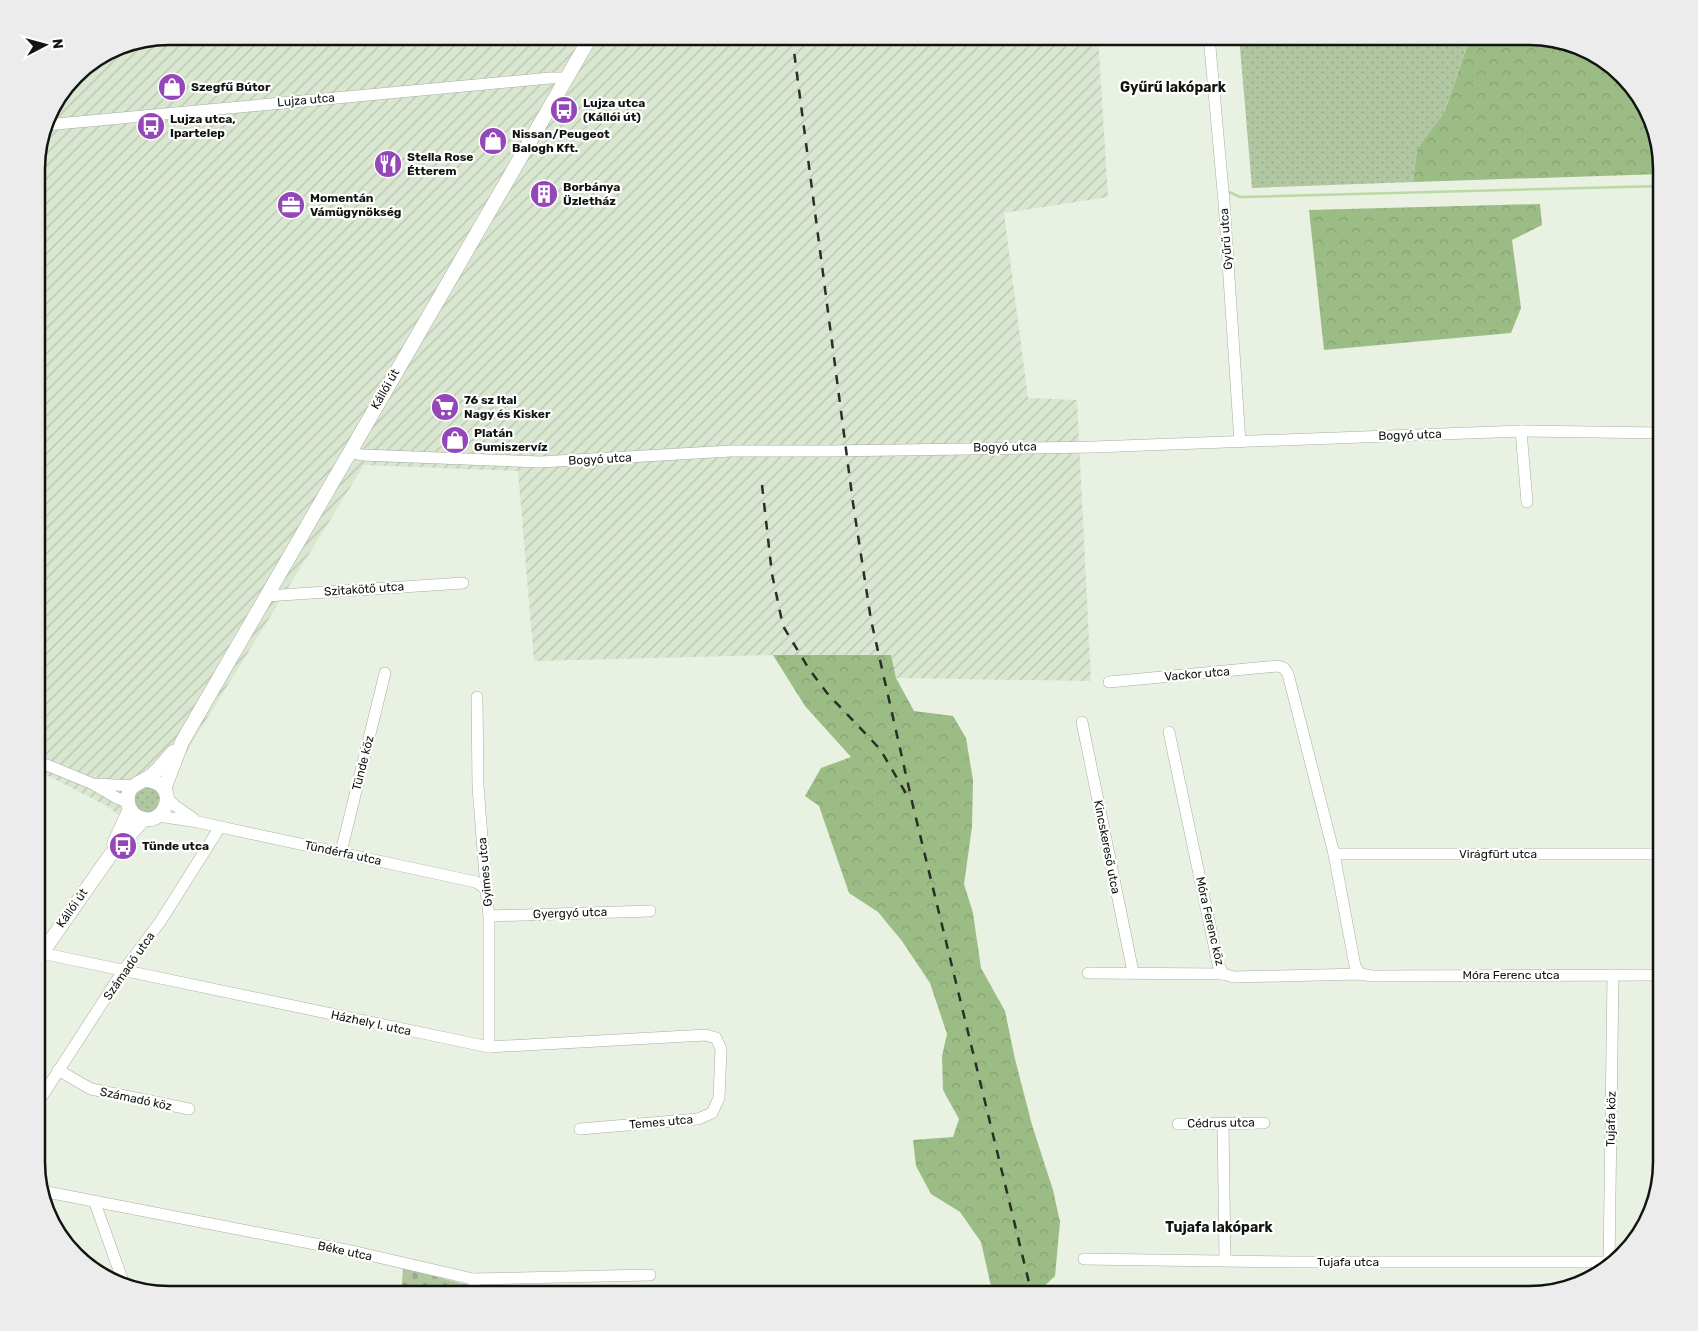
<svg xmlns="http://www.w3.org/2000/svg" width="1698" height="1331" font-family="Rubik,sans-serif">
<defs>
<pattern id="industrial-furrows" width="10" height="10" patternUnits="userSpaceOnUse" patternTransform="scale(1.25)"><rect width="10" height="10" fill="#d9e6d0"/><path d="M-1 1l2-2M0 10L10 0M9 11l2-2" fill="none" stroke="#b9c4b1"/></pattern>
<pattern id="grass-dots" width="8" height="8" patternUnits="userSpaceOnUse" patternTransform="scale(1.25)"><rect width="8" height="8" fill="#b1c7a2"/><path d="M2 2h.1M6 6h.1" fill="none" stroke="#97aa8a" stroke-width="1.8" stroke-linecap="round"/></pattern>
<pattern id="forest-crowns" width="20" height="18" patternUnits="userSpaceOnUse" patternTransform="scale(1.25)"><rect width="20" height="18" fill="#9cbc85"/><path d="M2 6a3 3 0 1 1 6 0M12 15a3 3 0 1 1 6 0" fill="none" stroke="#85a172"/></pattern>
<pattern id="cemetery-stones" width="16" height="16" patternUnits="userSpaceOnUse" patternTransform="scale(1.25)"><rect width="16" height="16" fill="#b1c7a2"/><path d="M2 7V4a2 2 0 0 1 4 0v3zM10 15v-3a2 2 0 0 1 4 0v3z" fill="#97aa8a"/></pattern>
</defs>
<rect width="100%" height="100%" fill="#e8f1e2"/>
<polygon fill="url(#industrial-furrows)" points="169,36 1098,36 1108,197 1004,213 1028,398 1077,400 1091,681 896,678 891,655 773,655 534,661 518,471 364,465 138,830 107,806 37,770 37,160 50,110 81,69 119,46"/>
<g fill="url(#grass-dots)">
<polygon points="1239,36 1469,36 1469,39 1445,111 1417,149 1413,182 1252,188"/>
<polygon points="142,786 157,789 162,801 153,814 137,811 133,795"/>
</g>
<g fill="url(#forest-crowns)">
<polygon points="1469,36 1529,36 1579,46 1616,69 1648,111 1662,174 1413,182 1417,149 1445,111 1469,40"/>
<polygon points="1540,204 1542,225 1512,240 1521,308 1511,333 1324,350 1309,210"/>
<polygon points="773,655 891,655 896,678 914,711 953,716 966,738 973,780 972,827 964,884 973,913 981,968 1005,1011 1015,1059 1032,1125 1053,1190 1060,1222 1055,1276 1035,1295 993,1295 981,1242 960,1212 931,1194 916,1166 913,1140 953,1137 959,1119 943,1090 942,1056 947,1034 930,983 902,941 878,912 849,893 819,806 805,796 821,768 851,757 805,706"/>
</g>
<polygon fill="url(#cemetery-stones)" points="403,1268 468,1285 470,1295 401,1295"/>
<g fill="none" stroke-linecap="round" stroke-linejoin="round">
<polyline stroke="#badaa2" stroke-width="2.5" points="1229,192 1240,197 1662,186"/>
<defs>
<g id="minor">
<polyline points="1209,36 1224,202 1240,442"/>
<polyline points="46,125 550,78 566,78"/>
<polyline points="1521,431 1527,502"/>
<polyline points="349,452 362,455 540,462 731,451 829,451 1094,447 1521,431 1662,433"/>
<polyline points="266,596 463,583"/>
<polyline points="1109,682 1277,666 1284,668 1288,674 1334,854 1355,966 1360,974"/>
<polyline points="477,697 478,786 486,889 489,916 489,1047"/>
<polyline points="1082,722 1133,972"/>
<polyline points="1169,732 1218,964 1223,974 1234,977 1360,974 1372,976 1662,975"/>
<polyline points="37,761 93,784 117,798 128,802"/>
<polyline points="97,784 133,786"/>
<polyline points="167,798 174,805 194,819"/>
<polyline points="158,816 198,822 476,882 486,889"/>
<polyline points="341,852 385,673"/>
<polyline points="1334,854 1662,854"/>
<polyline points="489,916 650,911"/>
<polyline points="41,953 489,1047 706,1035 716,1038 721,1049 719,1098 712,1113 698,1119 580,1129"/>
<polyline points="1088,973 1223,974"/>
<polyline points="58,1070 91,1089 189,1109"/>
<polyline points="37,1104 123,971 160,922 220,827"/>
<polyline points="1178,1124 1264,1123"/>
<polyline points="1223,1124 1225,1260"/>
<polyline points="42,1191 356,1252 473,1279 650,1275"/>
<polyline points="95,1203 125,1287"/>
<polyline points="1084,1259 1291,1262 1612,1262"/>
<polyline points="1609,1265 1613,975"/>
<polyline points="473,1279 476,1295"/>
</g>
<g id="major">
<path d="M145,780C183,782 165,831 138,817C132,814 128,807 128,801C126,784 142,783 152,775C160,768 166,760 173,752"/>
<polyline points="164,789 182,742 591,36"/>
<polyline points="114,844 130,809"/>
<polyline points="37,960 109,857 144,819"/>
</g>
</defs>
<use href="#minor" stroke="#a6afa0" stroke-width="12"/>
<use href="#major" stroke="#a6afa0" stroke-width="15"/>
<use href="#minor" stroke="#fff" stroke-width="11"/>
<use href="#major" stroke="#fff" stroke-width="14"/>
<g stroke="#2a2e27" stroke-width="2.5" stroke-dasharray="9 9" stroke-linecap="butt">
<polyline points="792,36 853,503 871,620 913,806 1032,1295"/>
<polyline points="762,485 772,574 783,626 809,669 827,693 880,749 908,797"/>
</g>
</g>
<defs>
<symbol id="shop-disc" viewBox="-11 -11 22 22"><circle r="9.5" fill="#9447b8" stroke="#fff"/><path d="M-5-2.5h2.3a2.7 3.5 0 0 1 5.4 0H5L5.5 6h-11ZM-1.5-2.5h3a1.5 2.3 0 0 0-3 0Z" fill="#fff"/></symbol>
<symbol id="bus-disc" viewBox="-11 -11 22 22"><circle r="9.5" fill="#9447b8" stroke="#fff"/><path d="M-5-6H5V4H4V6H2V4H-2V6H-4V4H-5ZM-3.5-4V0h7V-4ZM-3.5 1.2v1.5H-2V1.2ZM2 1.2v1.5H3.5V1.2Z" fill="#fff"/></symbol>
<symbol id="restaurant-disc" viewBox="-11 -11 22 22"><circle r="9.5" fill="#9447b8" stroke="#fff"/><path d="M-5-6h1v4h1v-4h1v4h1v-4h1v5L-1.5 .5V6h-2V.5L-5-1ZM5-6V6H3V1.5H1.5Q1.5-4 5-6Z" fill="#fff"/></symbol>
<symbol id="building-disc" viewBox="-11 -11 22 22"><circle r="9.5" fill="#9447b8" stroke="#fff"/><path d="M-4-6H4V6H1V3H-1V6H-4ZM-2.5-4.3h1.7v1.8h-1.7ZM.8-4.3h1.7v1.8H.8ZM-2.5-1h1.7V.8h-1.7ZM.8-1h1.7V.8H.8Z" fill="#fff"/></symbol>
<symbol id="office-disc" viewBox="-11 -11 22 22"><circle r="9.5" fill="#9447b8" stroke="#fff"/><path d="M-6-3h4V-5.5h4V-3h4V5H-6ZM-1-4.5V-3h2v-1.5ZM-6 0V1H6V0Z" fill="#fff"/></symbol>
<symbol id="supermarket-disc" viewBox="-11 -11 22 22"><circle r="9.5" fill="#9447b8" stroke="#fff"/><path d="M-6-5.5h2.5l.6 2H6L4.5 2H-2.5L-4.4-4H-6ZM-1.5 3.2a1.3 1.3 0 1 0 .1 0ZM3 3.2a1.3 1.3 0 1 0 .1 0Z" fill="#fff"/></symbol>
</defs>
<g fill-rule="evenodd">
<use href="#shop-disc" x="156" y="71" width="32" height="32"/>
<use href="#bus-disc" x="548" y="94" width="32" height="32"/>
<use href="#bus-disc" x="135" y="110" width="32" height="32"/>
<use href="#shop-disc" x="477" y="125" width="32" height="32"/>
<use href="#restaurant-disc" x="372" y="148" width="32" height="32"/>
<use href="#building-disc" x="528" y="178" width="32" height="32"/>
<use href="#office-disc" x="275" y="189" width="32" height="32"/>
<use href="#supermarket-disc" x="429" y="391" width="32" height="32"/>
<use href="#shop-disc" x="439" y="424" width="32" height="32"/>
<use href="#bus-disc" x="107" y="830" width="32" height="32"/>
</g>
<g text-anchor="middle" stroke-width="4.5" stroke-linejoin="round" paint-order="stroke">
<g font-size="12" font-weight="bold" fill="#12150f" stroke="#fff" text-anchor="start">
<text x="191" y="91">Szegfű Bútor</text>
<text x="583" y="107">Lujza utca<tspan x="583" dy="14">(Kállói út)</tspan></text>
<text x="170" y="123">Lujza utca,<tspan x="170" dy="14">Ipartelep</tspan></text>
<text x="512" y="138">Nissan/Peugeot<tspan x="512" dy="14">Balogh Kft.</tspan></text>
<text x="407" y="161">Stella Rose<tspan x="407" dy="14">Étterem</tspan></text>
<text x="563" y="191">Borbánya<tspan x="563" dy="14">Üzletház</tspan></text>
<text x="310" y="202">Momentán<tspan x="310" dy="14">Vámügynökség</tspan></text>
<text x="464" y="404">76 sz Ital<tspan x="464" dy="14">Nagy és Kisker</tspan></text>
<text x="474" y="437">Platán<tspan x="474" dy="14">Gumiszervíz</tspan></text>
<text x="142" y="850">Tünde utca</text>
</g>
<g font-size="12" fill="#12150f" stroke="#fff">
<text transform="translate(306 100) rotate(-5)" y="4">Lujza utca</text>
<text transform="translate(1226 239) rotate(-94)" y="4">Gyűrű utca</text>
<text transform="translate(385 389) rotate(-60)" y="4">Kállói út</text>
<text transform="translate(1410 435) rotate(-2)" y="4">Bogyó utca</text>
<text transform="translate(1005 447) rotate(-1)" y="4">Bogyó utca</text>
<text transform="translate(600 459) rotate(-3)" y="4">Bogyó utca</text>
<text transform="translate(364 589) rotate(-4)" y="4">Szitakötő utca</text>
<text transform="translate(1197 674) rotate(-5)" y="4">Vackor utca</text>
<text transform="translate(363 763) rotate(-76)" y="4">Tünde köz</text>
<text transform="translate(1107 847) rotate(79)" y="4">Kincskereső utca</text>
<text transform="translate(343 853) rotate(12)" y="4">Tündérfa utca</text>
<text x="1498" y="858">Virágfürt utca</text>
<text transform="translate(485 872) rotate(-95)" y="4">Gyimes utca</text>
<text transform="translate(72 908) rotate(-55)" y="4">Kállói út</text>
<text transform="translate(570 913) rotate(-2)" y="4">Gyergyó utca</text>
<text transform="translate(1210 921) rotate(77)" y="4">Móra Ferenc köz</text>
<text transform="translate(129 966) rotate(-55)" y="4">Számadó utca</text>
<text x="1511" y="979">Móra Ferenc utca</text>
<text transform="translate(371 1023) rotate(12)" y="4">Házhely I. utca</text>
<text transform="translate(136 1099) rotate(12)" y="4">Számadó köz</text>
<text transform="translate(1611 1119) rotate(-89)" y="4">Tujafa köz</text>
<text transform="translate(661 1122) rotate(-5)" y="4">Temes utca</text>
<text transform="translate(1221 1123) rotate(-1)" y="4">Cédrus utca</text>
<text transform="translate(345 1251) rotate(12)" y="4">Béke utca</text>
<text x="1348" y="1266">Tujafa utca</text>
</g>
<g font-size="14" font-weight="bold" fill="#12150f" stroke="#fff">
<text x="1173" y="92">Gyűrű lakópark</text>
<text x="1219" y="1232">Tujafa lakópark</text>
</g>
</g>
<path d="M0 0H1698V1331H0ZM169 45H1529A124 124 0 0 1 1653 169V1162A124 124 0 0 1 1529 1286H169A124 124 0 0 1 45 1162V169A124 124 0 0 1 169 45Z" fill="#ececec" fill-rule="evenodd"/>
<path fill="none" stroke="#12150f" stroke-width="2.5" d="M169 45H1529A124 124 0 0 1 1653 169V1162A124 124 0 0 1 1529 1286H169A124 124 0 0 1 45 1162V169A124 124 0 0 1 169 45Z"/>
<g transform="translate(45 45) rotate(84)" stroke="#ffffff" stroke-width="4" paint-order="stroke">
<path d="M0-4L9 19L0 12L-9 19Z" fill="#12150f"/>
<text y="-8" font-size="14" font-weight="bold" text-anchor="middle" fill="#12150f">N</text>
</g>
</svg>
